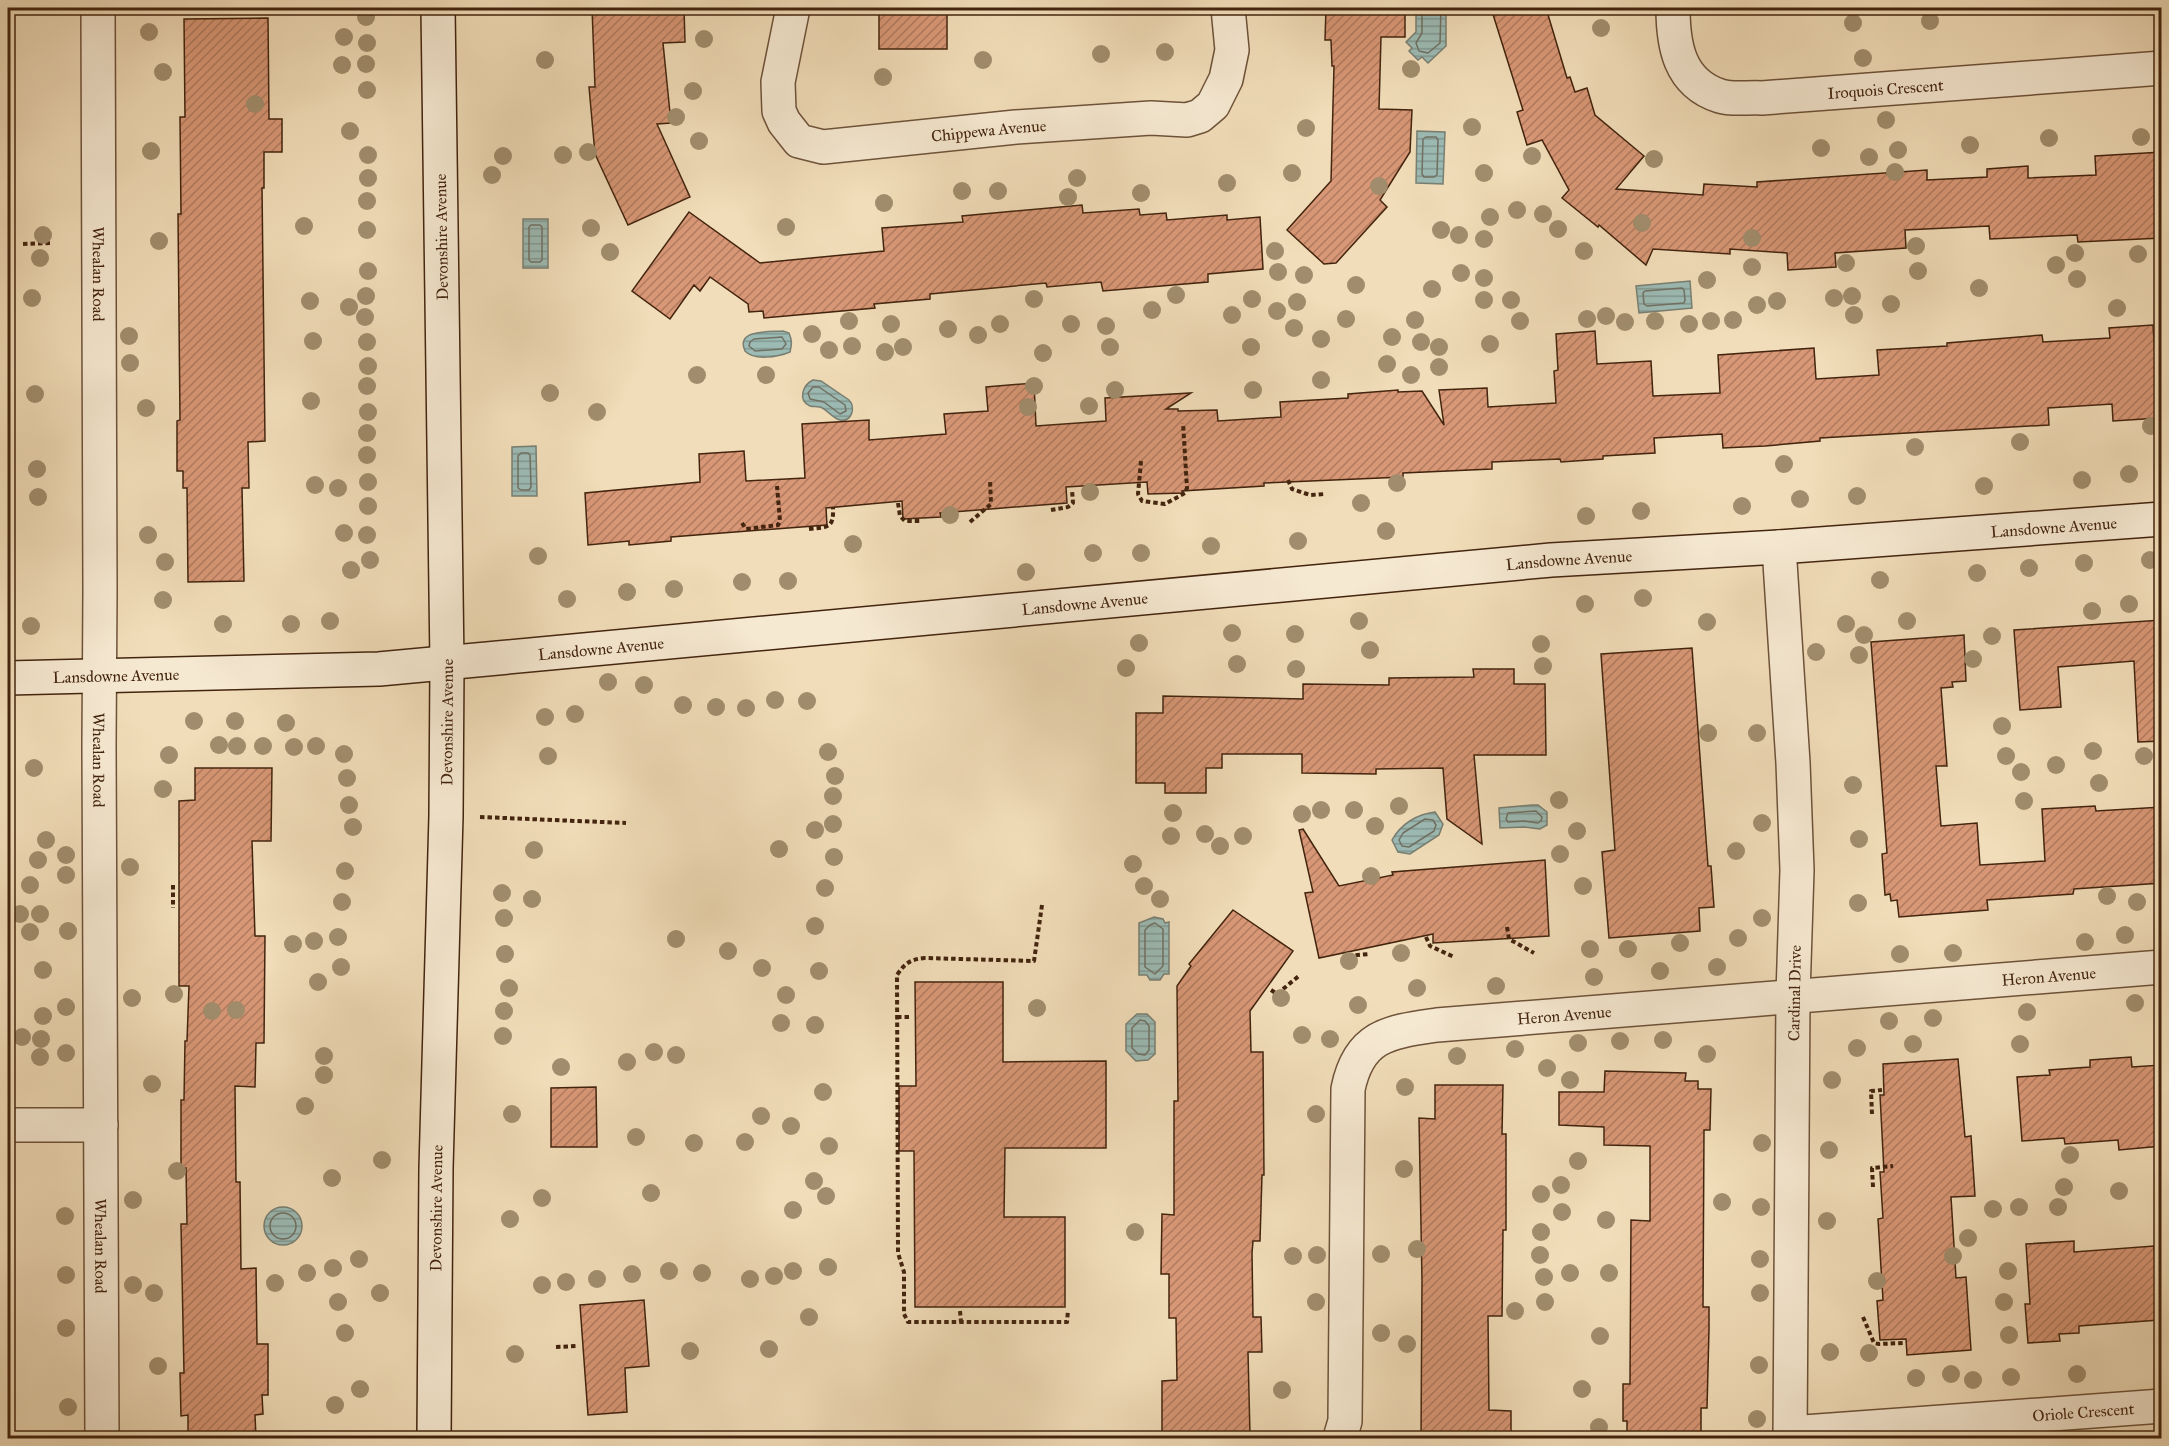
<svg xmlns="http://www.w3.org/2000/svg" width="2169" height="1446" font-family="'IM FELL Great Primer',serif">
<defs>
<pattern id="water-rules" width="6" height="5" patternUnits="userSpaceOnUse" patternTransform="scale(1.5)"><rect width="6" height="5" fill="#9cbbb5"/><path d="M0 2.5h6" fill="none" stroke="#819892"/></pattern>
<pattern id="building-hatch" width="6" height="6" patternUnits="userSpaceOnUse" patternTransform="scale(1.5)"><rect width="6" height="6" fill="#d89776"/><path d="M-1 1l2-2M0 6l6-6M5 7l2-2" fill="none" stroke="#b17b5f"/></pattern>
</defs>
<rect width="100%" height="100%" fill="#f1ddb9"/>
<filter id="stains"><feTurbulence type="fractalNoise" baseFrequency=".00333" numOctaves="4"/><feColorMatrix values="0 0 0 0 .2 0 0 0 0 .09 0 0 0 0 .02 0 0 0 .5 -.17"/></filter>
<radialGradient id="worn" r=".72"><stop offset=".6" stop-color="#630" stop-opacity="0"/><stop offset="1" stop-color="#630" stop-opacity=".3"/></radialGradient>
<g fill="url(#water-rules)" stroke="#787f72" stroke-width="1.5">
<polygon points="1416,8 1446,8 1446,46 1428,63 1422,57 1418,60 1409,51 1412,48 1406,42 1416,32"/>
<polygon points="1417,131 1445,132 1443,184 1416,183"/>
<rect x="523" y="219" width="25" height="49"/>
<polygon points="1690,281 1692,308 1639,313 1636,286"/>
<path d="M783,331L789,333C792,340 792,344 790,352C778,357 754,361 745,351C735,329 770,332 783,331Z"/>
<path d="M813,380L821,381L849,400C856,407 852,422 840,420C832,418 827,409 820,407C817,406 813,407 810,406C797,400 803,385 813,380Z"/>
<polygon points="536,446 537,496 512,496 512,447"/>
<polygon points="1532,805 1538,805 1547,812 1547,825 1540,829 1524,827 1500,828 1499,808"/>
<path d="M1435,812L1443,824L1439,835L1410,854L1398,852L1392,840C1401,824 1417,814 1435,812Z"/>
<polygon points="1154,917 1163,919 1165,923 1169,922 1169,974 1164,974 1160,980 1150,980 1147,975 1139,975 1139,923"/>
<polygon points="1137,1014 1147,1014 1155,1022 1155,1054 1148,1060 1136,1061 1126,1051 1126,1024"/>
<circle cx="283" cy="1226" r="19"/>
</g>
<g fill="none" stroke-linecap="round" stroke-linejoin="round">
<g stroke="#707062" stroke-width="1.5">
<polyline points="1422,8 1422,33 1416,43 1419,51 1428,53 1440,43 1441,8"/>
<polygon points="1426,137 1436,137 1438,140 1437,175 1434,177 1424,177 1422,174 1423,139"/>
<polygon points="531,225 540,225 542,227 542,260 540,262 531,262 529,260 529,227"/>
<polygon points="1682,288 1684,290 1685,300 1684,303 1647,306 1644,304 1643,293 1645,291"/>
<polygon points="782,337 786,344 782,349 755,351 749,346 750,342 754,339"/>
<polygon points="813,387 819,387 845,405 846,411 840,414 824,402 810,399 808,393"/>
<polygon points="521,453 528,453 530,455 531,487 529,490 521,490 518,488 518,456"/>
<polygon points="1536,811 1542,817 1541,821 1538,823 1524,821 1508,822 1506,819 1508,813"/>
<polygon points="1425,819 1433,820 1436,825 1434,831 1409,847 1402,846 1399,840 1403,833"/>
<polygon points="1155,923 1163,929 1163,966 1155,974 1145,967 1145,930 1150,925"/>
<polygon points="1140,1020 1145,1021 1149,1026 1149,1050 1145,1055 1138,1054 1132,1048 1132,1028"/>
<circle cx="283" cy="1226" r="13"/>
</g>
</g>
<g fill="url(#building-hatch)" stroke="#43240e" stroke-width="1.5">
<polygon points="592,8 684,8 685,42 663,43 671,123 657,124 690,197 628,225 595,154 589,87 595,87"/>
<rect x="879" y="8" width="68" height="41"/>
<polygon points="1326,8 1405,8 1405,37 1381,37 1379,109 1412,110 1410,152 1380,200 1387,207 1336,263 1324,264 1287,230 1331,181 1334,66 1332,66 1331,40 1325,40"/>
<polygon points="1491,8 1546,8 1567,78 1570,77 1575,92 1587,88 1595,115 1644,156 1616,189 1703,195 1704,184 1757,187 1757,182 1927,170 1927,180 1987,177 1987,169 2028,166 2028,178 2096,175 2095,156 2162,152 2162,238 2078,242 2077,235 1990,239 1989,226 1905,230 1906,248 1835,253 1836,267 1788,270 1787,253 1730,249 1730,254 1653,249 1646,265 1599,225 1598,227 1562,198 1569,190 1542,140 1527,145 1517,112 1523,110"/>
<polygon points="268,18 269,119 282,119 282,152 264,152 264,188 262,188 265,441 248,442 249,488 242,488 244,581 188,582 187,488 183,488 183,471 177,471 177,421 180,420 178,214 181,214 180,117 185,117 184,19"/>
<polygon points="1082,205 1083,213 1139,209 1140,215 1166,213 1167,220 1227,215 1227,220 1260,217 1263,269 1208,274 1208,282 1103,291 1101,282 1047,287 1046,283 930,294 930,299 874,304 875,308 764,318 763,311 749,312 748,304 710,277 700,291 694,285 670,319 632,291 689,212 760,263 884,251 882,228 963,222 962,216"/>
<polygon points="2153,325 2159,418 2113,421 2112,404 2048,408 2049,425 1820,438 1820,441 1765,446 1723,448 1722,434 1654,438 1655,453 1603,456 1603,459 1561,462 1560,459 1492,462 1492,469 1403,473 1403,477 1264,483 1264,486 1182,491 1183,493 1148,494 1147,482 1066,487 1067,503 940,513 941,517 903,519 902,501 826,508 827,525 671,537 671,541 629,545 629,541 588,545 585,493 700,482 699,454 744,451 746,481 805,478 802,424 869,420 869,440 946,434 944,414 988,411 986,387 1034,383 1036,426 1106,421 1105,398 1191,393 1166,409 1178,409 1178,411 1217,410 1218,421 1281,417 1280,402 1348,398 1348,394 1398,390 1398,392 1422,391 1444,425 1439,390 1487,388 1488,407 1556,403 1554,371 1558,370 1556,334 1595,331 1597,364 1651,361 1653,396 1720,393 1718,355 1814,348 1816,379 1879,375 1877,350 1947,346 1947,343 2042,335 2043,342 2110,338 2109,328"/>
<polygon points="2162,620 2162,741 2138,742 2134,661 2058,667 2061,707 2020,710 2014,630"/>
<polygon points="1964,635 1966,681 1952,682 1953,687 1941,688 1947,766 1936,766 1941,826 1977,823 1980,865 2045,861 2042,809 2095,806 2096,811 2162,807 2162,883 2074,889 2073,894 1987,900 1988,910 1899,917 1897,900 1891,901 1890,894 1885,895 1882,854 1887,853 1871,642"/>
<polygon points="1692,648 1708,866 1711,866 1714,907 1699,908 1700,931 1609,938 1602,852 1615,850 1601,654"/>
<polygon points="1473,669 1514,669 1514,684 1545,684 1546,755 1474,755 1482,844 1447,819 1443,768 1376,769 1376,774 1302,773 1302,754 1222,754 1222,768 1206,768 1206,793 1165,793 1165,783 1136,783 1136,713 1163,713 1163,696 1303,699 1303,684 1389,685 1389,678 1474,677"/>
<polygon points="195,768 272,768 271,841 252,841 255,936 265,936 264,1043 256,1043 255,1087 235,1086 236,1182 240,1182 241,1269 256,1268 257,1344 268,1344 268,1395 262,1395 263,1414 255,1415 256,1438 188,1438 188,1415 181,1416 180,1373 184,1373 181,1224 187,1224 186,1168 181,1168 181,1100 184,1100 185,1041 187,1041 189,986 179,986 179,801 195,800"/>
<polygon points="1303,829 1339,886 1393,875 1392,872 1545,860 1549,936 1433,943 1433,934 1319,958 1305,893 1313,892 1299,830"/>
<polygon points="1233,910 1293,951 1250,1011 1251,1052 1263,1052 1264,1175 1262,1175 1260,1241 1253,1241 1252,1253 1253,1317 1261,1317 1262,1352 1248,1352 1250,1435 1162,1436 1162,1381 1177,1380 1176,1318 1169,1318 1169,1274 1161,1274 1162,1214 1174,1215 1174,1101 1178,1101 1177,986 1191,966 1189,964"/>
<polygon points="915,982 1003,982 1003,1062 1106,1061 1106,1148 1005,1148 1004,1217 1065,1217 1065,1307 915,1307 914,1151 899,1151 899,1086 916,1086"/>
<polygon points="2131,1057 2132,1067 2162,1065 2162,1146 2119,1150 2118,1140 2065,1144 2064,1138 2022,1141 2017,1077 2050,1075 2049,1070 2090,1067 2090,1060"/>
<polygon points="1958,1059 1965,1137 1971,1136 1975,1196 1951,1197 1956,1278 1966,1277 1971,1350 1907,1355 1906,1339 1880,1340 1877,1301 1883,1300 1878,1219 1883,1218 1880,1172 1884,1172 1880,1095 1884,1095 1883,1064"/>
<polygon points="1605,1071 1686,1073 1685,1081 1698,1081 1698,1089 1711,1089 1710,1130 1704,1130 1703,1307 1709,1307 1709,1329 1707,1408 1701,1408 1701,1437 1627,1436 1627,1421 1623,1421 1623,1384 1630,1384 1631,1220 1650,1221 1650,1146 1604,1145 1604,1127 1559,1125 1559,1092 1604,1092"/>
<polygon points="1435,1085 1503,1085 1502,1134 1506,1134 1506,1230 1503,1230 1502,1316 1488,1316 1489,1410 1511,1411 1511,1438 1421,1438 1422,1281 1419,1118 1435,1119"/>
<polygon points="596,1087 597,1147 551,1147 551,1088"/>
<polygon points="2074,1241 2074,1252 2154,1246 2159,1320 2079,1326 2079,1333 2059,1334 2060,1341 2028,1343 2025,1304 2030,1304 2026,1244"/>
<polygon points="644,1300 649,1366 625,1368 627,1412 588,1415 580,1305"/>
</g>
<g fill="none" stroke-linecap="round" stroke-linejoin="round">
<defs>
<g id="minor">
<path id="s1" d="M98,8L100,591L99,745L102,1438"/>
<path id="s2" d="M793,8L778,82L779,111L784,122L799,141L823,147L1016,127L1151,118L1187,120L1200,116L1213,105L1226,79L1232,50L1228,8"/>
<path id="s3" d="M1673,8C1673,45 1679,83 1720,96C1732,100 1749,97 1762,98L2162,68"/>
<polyline points="1779,547 1793,763 1797,870 1793,995 1790,1438"/>
<polyline points="8,1125 101,1125"/>
<path id="s4" d="M1790,1433L2162,1406"/>
<path id="s5" d="M1340,1438L1345,1421L1348,1089C1359,1035 1389,1032 1437,1025L2162,967"/>
</g>
<g id="secondary">
<path id="s6" d="M8,678L379,669L1551,560L1779,547L2162,519"/>
<path id="s7" d="M434,1438L436,1168L446,816L447,664L438,8"/>
</g>
</defs>
<use href="#minor" stroke="#6e5239" stroke-width="36"/>
<use href="#secondary" stroke="#43240e" stroke-width="36"/>
<g stroke="#43240e" stroke-width="4" stroke-dasharray="4.5 3" stroke-linecap="butt">
<polyline points="23,244 50,243"/>
<polyline points="1141,461 1138,494 1142,501 1165,504 1185,493 1187,488 1183,423"/>
<polyline points="1288,480 1292,489 1310,495 1325,494"/>
<polyline points="898,503 900,516 905,521 921,521"/>
<polyline points="1051,510 1068,507 1073,503 1072,490"/>
<polyline points="970,522 991,504 990,480"/>
<polyline points="742,523 746,529 778,525 780,521 777,486"/>
<path d="M809,529C827,527 834,529 833,508"/>
<polyline points="480,817 626,823"/>
<polyline points="173,885 173,908"/>
<path d="M1042,905L1034,961L925,958C911,959 905,963 897,975L898,1253L904,1272V1314L908,1322H1067L1068,1310"/>
<polyline points="1507,927 1509,939 1534,953"/>
<polyline points="1426,937 1430,946 1454,957"/>
<polyline points="1348,956 1369,954"/>
<polyline points="1271,990 1277,994 1300,975"/>
<polyline points="897,1017 911,1017"/>
<polyline points="1872,1114 1871,1091 1882,1090"/>
<polyline points="1873,1187 1872,1168 1893,1166"/>
<polyline points="960,1311 961,1322"/>
<polyline points="1863,1317 1874,1343 1879,1344 1904,1343"/>
<polyline points="556,1347 578,1346"/>
</g>
<use href="#minor" stroke="#f6e9d2" stroke-width="33"/>
<use href="#secondary" stroke="#f6e9d2" stroke-width="33"/>
</g>
<g fill="#a18d6d">
<circle cx="366" cy="17" r="9"/>
<circle cx="1930" cy="21" r="9"/>
<circle cx="1853" cy="23" r="9"/>
<circle cx="1601" cy="28" r="9"/>
<circle cx="149" cy="32" r="9"/>
<circle cx="344" cy="37" r="9"/>
<circle cx="704" cy="39" r="9"/>
<circle cx="367" cy="43" r="9"/>
<circle cx="1165" cy="52" r="9"/>
<circle cx="1101" cy="54" r="9"/>
<circle cx="1863" cy="58" r="9"/>
<circle cx="545" cy="60" r="9"/>
<circle cx="983" cy="60" r="9"/>
<circle cx="366" cy="64" r="9"/>
<circle cx="342" cy="65" r="9"/>
<circle cx="1411" cy="69" r="9"/>
<circle cx="163" cy="72" r="9"/>
<circle cx="883" cy="77" r="9"/>
<circle cx="367" cy="90" r="9"/>
<circle cx="693" cy="91" r="9"/>
<circle cx="255" cy="104" r="9"/>
<circle cx="676" cy="117" r="9"/>
<circle cx="1886" cy="120" r="9"/>
<circle cx="1472" cy="127" r="9"/>
<circle cx="1306" cy="128" r="9"/>
<circle cx="350" cy="131" r="9"/>
<circle cx="2141" cy="137" r="9"/>
<circle cx="2049" cy="138" r="9"/>
<circle cx="699" cy="141" r="9"/>
<circle cx="1970" cy="145" r="9"/>
<circle cx="1821" cy="148" r="9"/>
<circle cx="1898" cy="150" r="9"/>
<circle cx="151" cy="151" r="9"/>
<circle cx="588" cy="152" r="9"/>
<circle cx="368" cy="155" r="9"/>
<circle cx="563" cy="155" r="9"/>
<circle cx="503" cy="156" r="9"/>
<circle cx="1532" cy="156" r="9"/>
<circle cx="1869" cy="157" r="9"/>
<circle cx="1654" cy="159" r="9"/>
<circle cx="1895" cy="172" r="9"/>
<circle cx="1292" cy="173" r="9"/>
<circle cx="1484" cy="173" r="9"/>
<circle cx="492" cy="175" r="9"/>
<circle cx="368" cy="178" r="9"/>
<circle cx="1077" cy="178" r="9"/>
<circle cx="1227" cy="183" r="9"/>
<circle cx="1379" cy="186" r="9"/>
<circle cx="962" cy="191" r="9"/>
<circle cx="998" cy="191" r="9"/>
<circle cx="1141" cy="193" r="9"/>
<circle cx="1068" cy="197" r="9"/>
<circle cx="367" cy="201" r="9"/>
<circle cx="884" cy="203" r="9"/>
<circle cx="1517" cy="210" r="9"/>
<circle cx="1543" cy="214" r="9"/>
<circle cx="1490" cy="217" r="9"/>
<circle cx="1642" cy="223" r="9"/>
<circle cx="304" cy="226" r="9"/>
<circle cx="786" cy="227" r="9"/>
<circle cx="591" cy="228" r="9"/>
<circle cx="1558" cy="229" r="9"/>
<circle cx="367" cy="230" r="9"/>
<circle cx="1441" cy="230" r="9"/>
<circle cx="43" cy="235" r="9"/>
<circle cx="1459" cy="235" r="9"/>
<circle cx="1752" cy="238" r="9"/>
<circle cx="1484" cy="239" r="9"/>
<circle cx="159" cy="241" r="9"/>
<circle cx="1916" cy="246" r="9"/>
<circle cx="1275" cy="251" r="9"/>
<circle cx="1584" cy="251" r="9"/>
<circle cx="610" cy="252" r="9"/>
<circle cx="2075" cy="253" r="9"/>
<circle cx="2138" cy="254" r="9"/>
<circle cx="40" cy="258" r="9"/>
<circle cx="1846" cy="263" r="9"/>
<circle cx="2056" cy="265" r="9"/>
<circle cx="1752" cy="267" r="9"/>
<circle cx="368" cy="271" r="9"/>
<circle cx="1918" cy="271" r="9"/>
<circle cx="1278" cy="272" r="9"/>
<circle cx="1461" cy="273" r="9"/>
<circle cx="1304" cy="275" r="9"/>
<circle cx="1484" cy="278" r="9"/>
<circle cx="2077" cy="279" r="9"/>
<circle cx="1707" cy="280" r="9"/>
<circle cx="1356" cy="285" r="9"/>
<circle cx="1979" cy="288" r="9"/>
<circle cx="1432" cy="289" r="9"/>
<circle cx="1176" cy="295" r="9"/>
<circle cx="366" cy="296" r="9"/>
<circle cx="1852" cy="296" r="9"/>
<circle cx="32" cy="298" r="9"/>
<circle cx="1834" cy="298" r="9"/>
<circle cx="1034" cy="299" r="9"/>
<circle cx="1252" cy="299" r="9"/>
<circle cx="1484" cy="300" r="9"/>
<circle cx="1511" cy="300" r="9"/>
<circle cx="310" cy="301" r="9"/>
<circle cx="1777" cy="301" r="9"/>
<circle cx="1297" cy="302" r="9"/>
<circle cx="1891" cy="304" r="9"/>
<circle cx="1757" cy="305" r="9"/>
<circle cx="349" cy="307" r="9"/>
<circle cx="2117" cy="308" r="9"/>
<circle cx="1152" cy="310" r="9"/>
<circle cx="1277" cy="311" r="9"/>
<circle cx="1232" cy="315" r="9"/>
<circle cx="1854" cy="315" r="9"/>
<circle cx="1606" cy="316" r="9"/>
<circle cx="365" cy="317" r="9"/>
<circle cx="1346" cy="319" r="9"/>
<circle cx="1587" cy="319" r="9"/>
<circle cx="1415" cy="320" r="9"/>
<circle cx="1733" cy="320" r="9"/>
<circle cx="849" cy="321" r="9"/>
<circle cx="1520" cy="321" r="9"/>
<circle cx="1655" cy="321" r="9"/>
<circle cx="1711" cy="321" r="9"/>
<circle cx="1625" cy="322" r="9"/>
<circle cx="891" cy="324" r="9"/>
<circle cx="1000" cy="324" r="9"/>
<circle cx="1071" cy="324" r="9"/>
<circle cx="1689" cy="324" r="9"/>
<circle cx="1106" cy="326" r="9"/>
<circle cx="1294" cy="328" r="9"/>
<circle cx="948" cy="329" r="9"/>
<circle cx="812" cy="334" r="9"/>
<circle cx="978" cy="335" r="9"/>
<circle cx="129" cy="336" r="9"/>
<circle cx="1392" cy="337" r="9"/>
<circle cx="1321" cy="339" r="9"/>
<circle cx="313" cy="341" r="9"/>
<circle cx="367" cy="342" r="9"/>
<circle cx="1421" cy="342" r="9"/>
<circle cx="1490" cy="344" r="9"/>
<circle cx="852" cy="346" r="9"/>
<circle cx="903" cy="347" r="9"/>
<circle cx="1110" cy="347" r="9"/>
<circle cx="1251" cy="347" r="9"/>
<circle cx="1439" cy="347" r="9"/>
<circle cx="829" cy="350" r="9"/>
<circle cx="885" cy="352" r="9"/>
<circle cx="1043" cy="353" r="9"/>
<circle cx="130" cy="363" r="9"/>
<circle cx="1387" cy="364" r="9"/>
<circle cx="368" cy="366" r="9"/>
<circle cx="1439" cy="367" r="9"/>
<circle cx="697" cy="375" r="9"/>
<circle cx="766" cy="375" r="9"/>
<circle cx="1411" cy="375" r="9"/>
<circle cx="1321" cy="380" r="9"/>
<circle cx="367" cy="386" r="9"/>
<circle cx="1034" cy="386" r="9"/>
<circle cx="1115" cy="390" r="9"/>
<circle cx="1253" cy="390" r="9"/>
<circle cx="550" cy="393" r="9"/>
<circle cx="35" cy="394" r="9"/>
<circle cx="311" cy="401" r="9"/>
<circle cx="1089" cy="406" r="9"/>
<circle cx="1028" cy="407" r="9"/>
<circle cx="146" cy="408" r="9"/>
<circle cx="368" cy="412" r="9"/>
<circle cx="597" cy="412" r="9"/>
<circle cx="2151" cy="426" r="9"/>
<circle cx="367" cy="433" r="9"/>
<circle cx="2020" cy="442" r="9"/>
<circle cx="1915" cy="447" r="9"/>
<circle cx="367" cy="455" r="9"/>
<circle cx="1784" cy="464" r="9"/>
<circle cx="37" cy="469" r="9"/>
<circle cx="2129" cy="474" r="9"/>
<circle cx="2082" cy="480" r="9"/>
<circle cx="368" cy="482" r="9"/>
<circle cx="1397" cy="483" r="9"/>
<circle cx="315" cy="485" r="9"/>
<circle cx="1984" cy="486" r="9"/>
<circle cx="338" cy="488" r="9"/>
<circle cx="1090" cy="492" r="9"/>
<circle cx="1857" cy="496" r="9"/>
<circle cx="38" cy="497" r="9"/>
<circle cx="1800" cy="499" r="9"/>
<circle cx="1361" cy="503" r="9"/>
<circle cx="368" cy="506" r="9"/>
<circle cx="1742" cy="506" r="9"/>
<circle cx="1641" cy="511" r="9"/>
<circle cx="950" cy="515" r="9"/>
<circle cx="1586" cy="516" r="9"/>
<circle cx="1386" cy="531" r="9"/>
<circle cx="344" cy="533" r="9"/>
<circle cx="148" cy="535" r="9"/>
<circle cx="367" cy="535" r="9"/>
<circle cx="1298" cy="541" r="9"/>
<circle cx="853" cy="544" r="9"/>
<circle cx="1211" cy="546" r="9"/>
<circle cx="1093" cy="553" r="9"/>
<circle cx="1141" cy="553" r="9"/>
<circle cx="538" cy="556" r="9"/>
<circle cx="370" cy="560" r="9"/>
<circle cx="2150" cy="560" r="9"/>
<circle cx="165" cy="562" r="9"/>
<circle cx="2084" cy="563" r="9"/>
<circle cx="2029" cy="568" r="9"/>
<circle cx="351" cy="570" r="9"/>
<circle cx="1026" cy="572" r="9"/>
<circle cx="1977" cy="573" r="9"/>
<circle cx="1880" cy="580" r="9"/>
<circle cx="788" cy="581" r="9"/>
<circle cx="742" cy="582" r="9"/>
<circle cx="674" cy="589" r="9"/>
<circle cx="627" cy="592" r="9"/>
<circle cx="1643" cy="598" r="9"/>
<circle cx="567" cy="599" r="9"/>
<circle cx="163" cy="600" r="9"/>
<circle cx="1585" cy="604" r="9"/>
<circle cx="2129" cy="604" r="9"/>
<circle cx="2092" cy="611" r="9"/>
<circle cx="330" cy="621" r="9"/>
<circle cx="1359" cy="621" r="9"/>
<circle cx="1907" cy="621" r="9"/>
<circle cx="1707" cy="622" r="9"/>
<circle cx="223" cy="624" r="9"/>
<circle cx="291" cy="624" r="9"/>
<circle cx="1846" cy="624" r="9"/>
<circle cx="31" cy="626" r="9"/>
<circle cx="1232" cy="633" r="9"/>
<circle cx="1295" cy="634" r="9"/>
<circle cx="1864" cy="635" r="9"/>
<circle cx="1992" cy="636" r="9"/>
<circle cx="1139" cy="643" r="9"/>
<circle cx="1541" cy="644" r="9"/>
<circle cx="1370" cy="650" r="9"/>
<circle cx="1816" cy="652" r="9"/>
<circle cx="1859" cy="655" r="9"/>
<circle cx="1973" cy="659" r="9"/>
<circle cx="1237" cy="664" r="9"/>
<circle cx="1543" cy="666" r="9"/>
<circle cx="1126" cy="668" r="9"/>
<circle cx="1296" cy="669" r="9"/>
<circle cx="608" cy="682" r="9"/>
<circle cx="644" cy="685" r="9"/>
<circle cx="775" cy="700" r="9"/>
<circle cx="807" cy="701" r="9"/>
<circle cx="683" cy="705" r="9"/>
<circle cx="716" cy="707" r="9"/>
<circle cx="746" cy="708" r="9"/>
<circle cx="575" cy="714" r="9"/>
<circle cx="545" cy="717" r="9"/>
<circle cx="194" cy="721" r="9"/>
<circle cx="235" cy="721" r="9"/>
<circle cx="286" cy="723" r="9"/>
<circle cx="2002" cy="726" r="9"/>
<circle cx="1708" cy="733" r="9"/>
<circle cx="1757" cy="733" r="9"/>
<circle cx="219" cy="745" r="9"/>
<circle cx="237" cy="746" r="9"/>
<circle cx="263" cy="746" r="9"/>
<circle cx="316" cy="746" r="9"/>
<circle cx="294" cy="747" r="9"/>
<circle cx="2093" cy="751" r="9"/>
<circle cx="828" cy="752" r="9"/>
<circle cx="344" cy="754" r="9"/>
<circle cx="169" cy="755" r="9"/>
<circle cx="548" cy="756" r="9"/>
<circle cx="2006" cy="756" r="9"/>
<circle cx="2144" cy="756" r="9"/>
<circle cx="2056" cy="765" r="9"/>
<circle cx="34" cy="768" r="9"/>
<circle cx="2021" cy="772" r="9"/>
<circle cx="835" cy="776" r="9"/>
<circle cx="347" cy="778" r="9"/>
<circle cx="2099" cy="783" r="9"/>
<circle cx="1853" cy="785" r="9"/>
<circle cx="163" cy="789" r="9"/>
<circle cx="833" cy="796" r="9"/>
<circle cx="1559" cy="800" r="9"/>
<circle cx="2024" cy="801" r="9"/>
<circle cx="349" cy="805" r="9"/>
<circle cx="1399" cy="806" r="9"/>
<circle cx="1321" cy="810" r="9"/>
<circle cx="1354" cy="810" r="9"/>
<circle cx="1173" cy="813" r="9"/>
<circle cx="1302" cy="814" r="9"/>
<circle cx="1762" cy="823" r="9"/>
<circle cx="833" cy="824" r="9"/>
<circle cx="1375" cy="826" r="9"/>
<circle cx="353" cy="827" r="9"/>
<circle cx="815" cy="830" r="9"/>
<circle cx="1577" cy="831" r="9"/>
<circle cx="1205" cy="834" r="9"/>
<circle cx="1171" cy="836" r="9"/>
<circle cx="1243" cy="836" r="9"/>
<circle cx="1859" cy="839" r="9"/>
<circle cx="46" cy="840" r="9"/>
<circle cx="1220" cy="846" r="9"/>
<circle cx="779" cy="849" r="9"/>
<circle cx="534" cy="850" r="9"/>
<circle cx="1736" cy="851" r="9"/>
<circle cx="1560" cy="854" r="9"/>
<circle cx="66" cy="855" r="9"/>
<circle cx="834" cy="857" r="9"/>
<circle cx="38" cy="860" r="9"/>
<circle cx="1133" cy="864" r="9"/>
<circle cx="130" cy="867" r="9"/>
<circle cx="345" cy="871" r="9"/>
<circle cx="66" cy="875" r="9"/>
<circle cx="1371" cy="876" r="9"/>
<circle cx="30" cy="885" r="9"/>
<circle cx="1144" cy="886" r="9"/>
<circle cx="1583" cy="886" r="9"/>
<circle cx="825" cy="888" r="9"/>
<circle cx="502" cy="893" r="9"/>
<circle cx="2107" cy="896" r="9"/>
<circle cx="532" cy="899" r="9"/>
<circle cx="1160" cy="899" r="9"/>
<circle cx="342" cy="902" r="9"/>
<circle cx="2137" cy="902" r="9"/>
<circle cx="1858" cy="903" r="9"/>
<circle cx="20" cy="914" r="9"/>
<circle cx="40" cy="914" r="9"/>
<circle cx="504" cy="918" r="9"/>
<circle cx="1762" cy="918" r="9"/>
<circle cx="815" cy="926" r="9"/>
<circle cx="68" cy="931" r="9"/>
<circle cx="30" cy="932" r="9"/>
<circle cx="2125" cy="935" r="9"/>
<circle cx="338" cy="937" r="9"/>
<circle cx="1738" cy="938" r="9"/>
<circle cx="676" cy="939" r="9"/>
<circle cx="314" cy="941" r="9"/>
<circle cx="2085" cy="942" r="9"/>
<circle cx="1680" cy="943" r="9"/>
<circle cx="293" cy="944" r="9"/>
<circle cx="1590" cy="949" r="9"/>
<circle cx="1628" cy="949" r="9"/>
<circle cx="728" cy="951" r="9"/>
<circle cx="1401" cy="953" r="9"/>
<circle cx="1953" cy="953" r="9"/>
<circle cx="505" cy="954" r="9"/>
<circle cx="1900" cy="954" r="9"/>
<circle cx="1349" cy="961" r="9"/>
<circle cx="341" cy="967" r="9"/>
<circle cx="1717" cy="967" r="9"/>
<circle cx="762" cy="968" r="9"/>
<circle cx="43" cy="970" r="9"/>
<circle cx="819" cy="971" r="9"/>
<circle cx="1660" cy="971" r="9"/>
<circle cx="1594" cy="977" r="9"/>
<circle cx="318" cy="982" r="9"/>
<circle cx="1496" cy="986" r="9"/>
<circle cx="509" cy="988" r="9"/>
<circle cx="1417" cy="988" r="9"/>
<circle cx="174" cy="994" r="9"/>
<circle cx="786" cy="995" r="9"/>
<circle cx="132" cy="998" r="9"/>
<circle cx="1281" cy="998" r="9"/>
<circle cx="2135" cy="1003" r="9"/>
<circle cx="1358" cy="1005" r="9"/>
<circle cx="66" cy="1007" r="9"/>
<circle cx="1037" cy="1008" r="9"/>
<circle cx="236" cy="1010" r="9"/>
<circle cx="212" cy="1011" r="9"/>
<circle cx="504" cy="1011" r="9"/>
<circle cx="2027" cy="1012" r="9"/>
<circle cx="43" cy="1016" r="9"/>
<circle cx="1933" cy="1018" r="9"/>
<circle cx="1889" cy="1021" r="9"/>
<circle cx="781" cy="1023" r="9"/>
<circle cx="815" cy="1025" r="9"/>
<circle cx="1302" cy="1035" r="9"/>
<circle cx="503" cy="1036" r="9"/>
<circle cx="22" cy="1037" r="9"/>
<circle cx="41" cy="1039" r="9"/>
<circle cx="1330" cy="1039" r="9"/>
<circle cx="1663" cy="1040" r="9"/>
<circle cx="1620" cy="1041" r="9"/>
<circle cx="1578" cy="1043" r="9"/>
<circle cx="1913" cy="1044" r="9"/>
<circle cx="2020" cy="1044" r="9"/>
<circle cx="1857" cy="1048" r="9"/>
<circle cx="1515" cy="1049" r="9"/>
<circle cx="654" cy="1052" r="9"/>
<circle cx="66" cy="1053" r="9"/>
<circle cx="1707" cy="1054" r="9"/>
<circle cx="676" cy="1055" r="9"/>
<circle cx="324" cy="1056" r="9"/>
<circle cx="1457" cy="1056" r="9"/>
<circle cx="40" cy="1057" r="9"/>
<circle cx="627" cy="1062" r="9"/>
<circle cx="561" cy="1067" r="9"/>
<circle cx="1547" cy="1068" r="9"/>
<circle cx="324" cy="1075" r="9"/>
<circle cx="1570" cy="1080" r="9"/>
<circle cx="1832" cy="1080" r="9"/>
<circle cx="152" cy="1084" r="9"/>
<circle cx="1405" cy="1087" r="9"/>
<circle cx="823" cy="1092" r="9"/>
<circle cx="305" cy="1106" r="9"/>
<circle cx="512" cy="1114" r="9"/>
<circle cx="1316" cy="1114" r="9"/>
<circle cx="761" cy="1116" r="9"/>
<circle cx="791" cy="1126" r="9"/>
<circle cx="636" cy="1137" r="9"/>
<circle cx="745" cy="1142" r="9"/>
<circle cx="694" cy="1143" r="9"/>
<circle cx="1762" cy="1143" r="9"/>
<circle cx="829" cy="1146" r="9"/>
<circle cx="1829" cy="1150" r="9"/>
<circle cx="2070" cy="1155" r="9"/>
<circle cx="382" cy="1160" r="9"/>
<circle cx="1578" cy="1161" r="9"/>
<circle cx="1404" cy="1169" r="9"/>
<circle cx="177" cy="1171" r="9"/>
<circle cx="332" cy="1178" r="9"/>
<circle cx="814" cy="1181" r="9"/>
<circle cx="1561" cy="1185" r="9"/>
<circle cx="2064" cy="1187" r="9"/>
<circle cx="2119" cy="1191" r="9"/>
<circle cx="651" cy="1193" r="9"/>
<circle cx="1541" cy="1194" r="9"/>
<circle cx="826" cy="1196" r="9"/>
<circle cx="542" cy="1198" r="9"/>
<circle cx="133" cy="1200" r="9"/>
<circle cx="1722" cy="1202" r="9"/>
<circle cx="1761" cy="1207" r="9"/>
<circle cx="2019" cy="1207" r="9"/>
<circle cx="2058" cy="1207" r="9"/>
<circle cx="1993" cy="1209" r="9"/>
<circle cx="793" cy="1210" r="9"/>
<circle cx="1562" cy="1212" r="9"/>
<circle cx="65" cy="1216" r="9"/>
<circle cx="510" cy="1219" r="9"/>
<circle cx="1606" cy="1220" r="9"/>
<circle cx="1827" cy="1221" r="9"/>
<circle cx="1135" cy="1232" r="9"/>
<circle cx="1541" cy="1232" r="9"/>
<circle cx="1968" cy="1238" r="9"/>
<circle cx="1417" cy="1249" r="9"/>
<circle cx="1381" cy="1254" r="9"/>
<circle cx="1317" cy="1255" r="9"/>
<circle cx="1540" cy="1255" r="9"/>
<circle cx="1293" cy="1256" r="9"/>
<circle cx="1953" cy="1256" r="9"/>
<circle cx="359" cy="1259" r="9"/>
<circle cx="1760" cy="1259" r="9"/>
<circle cx="828" cy="1267" r="9"/>
<circle cx="333" cy="1268" r="9"/>
<circle cx="669" cy="1271" r="9"/>
<circle cx="793" cy="1271" r="9"/>
<circle cx="2008" cy="1271" r="9"/>
<circle cx="307" cy="1273" r="9"/>
<circle cx="702" cy="1273" r="9"/>
<circle cx="1570" cy="1273" r="9"/>
<circle cx="1609" cy="1273" r="9"/>
<circle cx="632" cy="1274" r="9"/>
<circle cx="66" cy="1275" r="9"/>
<circle cx="774" cy="1276" r="9"/>
<circle cx="1544" cy="1277" r="9"/>
<circle cx="597" cy="1279" r="9"/>
<circle cx="750" cy="1279" r="9"/>
<circle cx="1877" cy="1281" r="9"/>
<circle cx="566" cy="1282" r="9"/>
<circle cx="275" cy="1283" r="9"/>
<circle cx="133" cy="1285" r="9"/>
<circle cx="542" cy="1285" r="9"/>
<circle cx="154" cy="1293" r="9"/>
<circle cx="380" cy="1293" r="9"/>
<circle cx="1760" cy="1293" r="9"/>
<circle cx="338" cy="1302" r="9"/>
<circle cx="1316" cy="1302" r="9"/>
<circle cx="1545" cy="1302" r="9"/>
<circle cx="2004" cy="1302" r="9"/>
<circle cx="1515" cy="1311" r="9"/>
<circle cx="809" cy="1317" r="9"/>
<circle cx="66" cy="1328" r="9"/>
<circle cx="345" cy="1333" r="9"/>
<circle cx="1381" cy="1333" r="9"/>
<circle cx="2009" cy="1335" r="9"/>
<circle cx="1600" cy="1336" r="9"/>
<circle cx="1407" cy="1344" r="9"/>
<circle cx="769" cy="1349" r="9"/>
<circle cx="690" cy="1351" r="9"/>
<circle cx="1830" cy="1352" r="9"/>
<circle cx="1869" cy="1353" r="9"/>
<circle cx="515" cy="1354" r="9"/>
<circle cx="1759" cy="1365" r="9"/>
<circle cx="158" cy="1366" r="9"/>
<circle cx="1951" cy="1374" r="9"/>
<circle cx="2077" cy="1374" r="9"/>
<circle cx="2011" cy="1377" r="9"/>
<circle cx="1916" cy="1378" r="9"/>
<circle cx="1973" cy="1380" r="9"/>
<circle cx="360" cy="1389" r="9"/>
<circle cx="1582" cy="1389" r="9"/>
<circle cx="1282" cy="1390" r="9"/>
<circle cx="335" cy="1405" r="9"/>
<circle cx="68" cy="1407" r="9"/>
<circle cx="1757" cy="1419" r="9"/>
<circle cx="1599" cy="1427" r="9"/>
</g>
<g text-anchor="middle" stroke-width="6" stroke-linejoin="round" paint-order="stroke">
<g font-size="16" fill="#43240e" stroke="#f6e9d2">
<text dy="6" stroke="none"><textPath href="#s3" startOffset="274">Iroquois Crescent</textPath></text>
<text dy="6" stroke="none"><textPath href="#s2" startOffset="332">Chippewa Avenue</textPath></text>
<text transform="translate(441 237) rotate(-91)" y="6">Devonshire Avenue</text>
<text dy="6" stroke="none"><textPath href="#s1" startOffset="266">Whealan Road</textPath></text>
<text dy="6" stroke="none"><textPath href="#s6" startOffset="2052">Lansdowne Avenue</textPath></text>
<text dy="6" stroke="none"><textPath href="#s6" startOffset="1566">Lansdowne Avenue</textPath></text>
<text dy="6" stroke="none"><textPath href="#s6" startOffset="1080">Lansdowne Avenue</textPath></text>
<text dy="6" stroke="none"><textPath href="#s6" startOffset="594">Lansdowne Avenue</textPath></text>
<text dy="6" stroke="none"><textPath href="#s6" startOffset="108">Lansdowne Avenue</textPath></text>
<text dy="6" stroke="none"><textPath href="#s7" startOffset="716">Devonshire Avenue</textPath></text>
<text dy="6" stroke="none"><textPath href="#s1" startOffset="752">Whealan Road</textPath></text>
<text dy="6" stroke="none"><textPath href="#s5" startOffset="1084">Heron Avenue</textPath></text>
<text transform="translate(1794 993) rotate(-89)" y="6">Cardinal Drive</text>
<text dy="6" stroke="none"><textPath href="#s5" startOffset="598">Heron Avenue</textPath></text>
<text dy="6" stroke="none"><textPath href="#s7" startOffset="230">Devonshire Avenue</textPath></text>
<text dy="6" stroke="none"><textPath href="#s1" startOffset="1238">Whealan Road</textPath></text>
<text dy="6" stroke="none"><textPath href="#s4" startOffset="294">Oriole Crescent</textPath></text>
</g>
</g>
<rect width="2169" height="1446" fill="none" stroke="#f1ddb9" stroke-width="30"/>
<rect x="9" y="9" width="2151" height="1428" fill="none" stroke="#43240e" stroke-width="3"/>
<rect x="15" y="15" width="2139" height="1416" fill="none" stroke="#43240e" stroke-width="1.5"/>
<rect width="100%" height="100%" filter="url(#stains)"/>
<rect width="100%" height="100%" fill="url(#worn)"/>
</svg>
